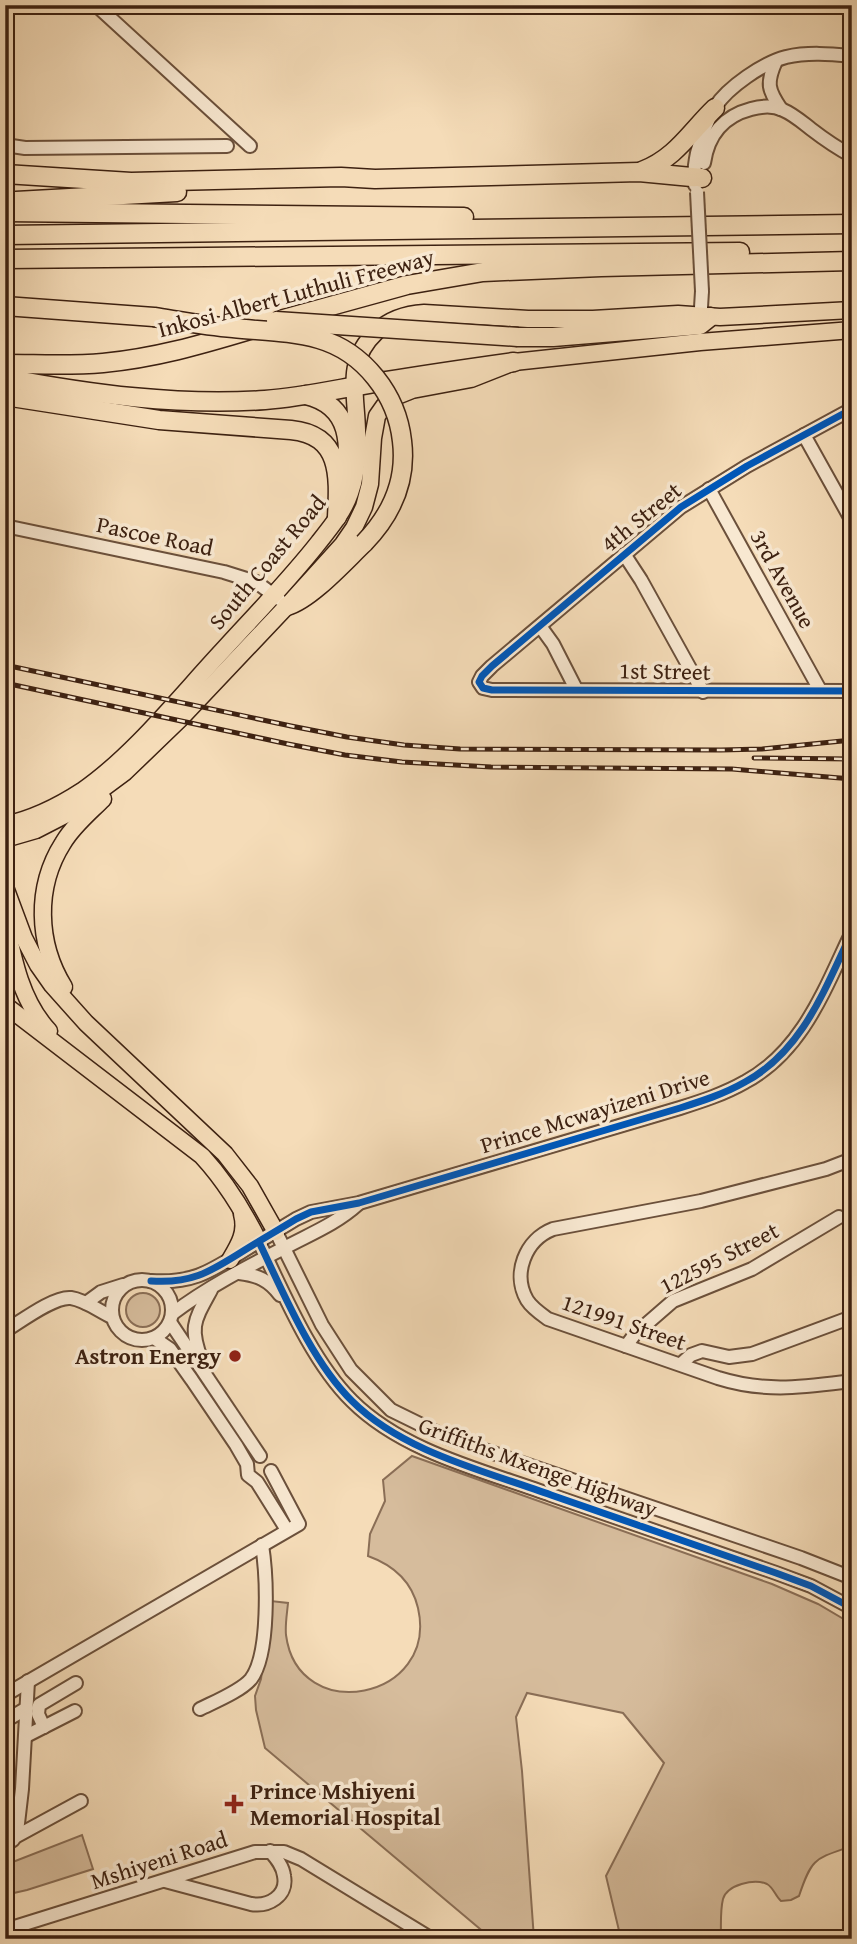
<svg xmlns="http://www.w3.org/2000/svg" width="857" height="1944" font-family="'Gentium Book Plus',serif">
<rect width="100%" height="100%" fill="#f5dcb8"/>
<filter id="stains"><feTurbulence type="fractalNoise" baseFrequency=".00286" numOctaves="4"/><feColorMatrix values="0 0 0 0 .2 0 0 0 0 .09 0 0 0 0 .02 0 0 0 .5 -.17"/></filter>
<radialGradient id="worn" r=".72"><stop offset=".6" stop-color="#630" stop-opacity="0"/><stop offset="1" stop-color="#630" stop-opacity=".3"/></radialGradient>
<g fill="#d6bc9c" stroke="#8a6e56" stroke-width="2">
<circle cx="143" cy="1310" r="17"/>
<path d="M412,1456L772,1584L818,1604L852,1624V1846C815,1859 812,1857 799,1896L791,1900L781,1901C775,1896 774,1888 767,1884C754,1878 727,1885 723,1899C720,1911 721,1926 721,1939H621L606,1876L664,1763L623,1713L527,1693L516,1717L522,1771L534,1939H492L265,1748L256,1710L255,1696L261,1679L271,1601L288,1603C287,1614 285,1624 286,1635C298,1727 439,1700 418,1608C412,1582 393,1565 368,1556L370,1534L385,1501L383,1480Z"/>
<polygon points="82,1835 93,1869 27,1890 5,1895 5,1865"/>
</g>
<g fill="none" stroke-linecap="round" stroke-linejoin="round">
<defs>
<g id="minor">
<polyline points="96,5 250,146"/>
<path d="M776,61C766,83 768,90 781,109"/>
<polyline points="5,145 25,148 227,146"/>
<path d="M704,163C708,135 724,116 751,109C762,106 773,105 783,110C793,114 802,122 811,129C824,139 837,148 852,156"/>
<path d="M695,185C693,175 695,163 697,153C701,138 707,120 715,107C728,87 763,63 786,57C808,52 830,54 852,56"/>
<polyline points="700,324 702,291"/>
<polyline points="852,409 747,466 681,507 492,666 482,676 479,682 483,688 492,690 852,691"/>
<polyline points="804,435 852,521"/>
<polyline points="709,489 820,690"/>
<polyline points="5,526 224,572 256,582 279,599"/>
<polyline points="624,554 641,580 703,692"/>
<polyline points="540,626 553,644 576,689"/>
<path d="M852,1159L826,1169L701,1201L553,1229C525,1240 512,1274 527,1300C532,1308 541,1314 548,1319L718,1378C766,1393 803,1387 852,1381"/>
<polyline points="276,1232 322,1325 351,1370 391,1410 446,1437 801,1558 852,1578"/>
<path d="M259,1242C283,1292 312,1362 352,1401C403,1452 485,1471 551,1495C626,1521 701,1547 776,1573L811,1586L852,1608"/>
<path d="M239,1273C257,1275 269,1280 280,1295"/>
<circle cx="142" cy="1310" r="30"/>
<path d="M151,1281C195,1284 212,1270 248,1248C264,1238 280,1229 296,1219L311,1212L359,1203L680,1108C702,1101 724,1094 745,1082C803,1051 825,988 852,932"/>
<polyline points="86,1303 101,1292 123,1285"/>
<path d="M172,1314C206,1288 247,1267 284,1248C310,1234 336,1224 358,1204"/>
<polyline points="170,1322 260,1456"/>
<path d="M5,1331C20,1322 54,1296 71,1298C85,1300 99,1311 112,1317"/>
<polyline points="154,1338 170,1349 192,1380 236,1445 247,1464 248,1475 257,1482 287,1530"/>
<polyline points="626,1346 635,1334 673,1301 752,1269 839,1217"/>
<path d="M202,1361C189,1327 194,1321 211,1290"/>
<polyline points="681,1364 691,1355 702,1351 729,1357 752,1354 852,1317"/>
<polyline points="5,1695 299,1524 271,1471"/>
<path d="M200,1709C214,1702 241,1691 251,1679C270,1654 267,1576 262,1545"/>
<polyline points="5,1721 27,1708"/>
<polyline points="44,1727 38,1714 39,1705 76,1683"/>
<polyline points="26,1736 75,1711"/>
<polyline points="15,1837 81,1801"/>
<polyline points="5,1845 13,1840 17,1832 22,1789 28,1681"/>
<path d="M165,1881L251,1904C268,1907 288,1896 284,1876C283,1866 276,1858 270,1851"/>
<polyline points="5,1930 255,1852 284,1852 301,1859 432,1939"/>
</g>
<g id="major">
<path d="M5,825C33,819 59,806 82,791C134,755 181,695 224,649C256,614 290,579 319,542C331,527 344,511 350,493C357,474 358,451 357,430C356,393 345,361 376,332C390,319 406,314 424,313L528,319H593L678,314L720,317L852,310"/>
<polyline points="5,839 36,830 71,812 125,772 180,719 287,606 343,544 354,528 364,507 370,484 373,438 377,416 384,406 397,396 412,390 471,379 514,362 700,342 852,330"/>
<polyline points="5,887 24,938 38,965 52,985 86,1023 225,1154 250,1186 276,1232"/>
<path d="M5,919C13,959 21,1001 49,1031"/>
<path d="M64,987C37,943 35,887 63,843C73,826 89,813 103,799"/>
<path d="M5,1005L202,1156C226,1182 243,1210 259,1242"/>
<path d="M230,1260C239,1245 247,1232 242,1214"/>
</g>
<g id="highway">
<path d="M642,171C676,158 690,132 715,108"/>
<polyline points="5,174 131,182 341,177 375,179 639,172 702,178"/>
<polyline points="16,201 177,192"/>
<polyline points="5,212 464,217"/>
<polyline points="5,235 852,224"/>
<polyline points="5,259 740,252"/>
<polyline points="5,306 154,317"/>
<polyline points="280,320 407,285 483,272 601,267 852,261"/>
<polyline points="518,337 553,337 700,325 710,317"/>
<path d="M5,364C38,364 70,366 103,363C155,358 200,345 250,330"/>
<path d="M5,378C90,394 178,406 265,400C306,397 346,387 387,381C429,374 471,368 514,362"/>
<path d="M306,395C353,406 350,446 346,485"/>
<path d="M5,396L159,420L291,430C342,435 339,477 337,517"/>
<path d="M287,606C311,599 345,561 364,543"/>
</g>
</defs>
<use href="#minor" stroke="#6b503b" stroke-width="16"/>
<use href="#major" stroke="#3d2111" stroke-width="19"/>
<use href="#highway" stroke="#3d2111" stroke-width="21"/>
<use href="#minor" stroke="#f8e8d1" stroke-width="12"/>
<use href="#major" stroke="#f5dcb8" stroke-width="16"/>
<use href="#highway" stroke="#f5dcb8" stroke-width="18"/>
<defs>
<g id="rail">
<polyline points="5,665 291,726 347,737 404,745 460,749 721,750 762,749 852,740"/>
<polyline points="5,683 288,744 345,755 402,762 491,767 732,769 852,779"/>
<polyline points="754,758 852,759"/>
</g>
</defs>
<use href="#rail" stroke="#3d2111" stroke-width="5"/>
<use href="#rail" stroke="#f8e8d1" stroke-width="2.5" stroke-dasharray="8" stroke-linecap="butt"/>
<defs>
<polyline id="minor-bridge" points="697,192 702,291"/>
<g id="highway-bridge">
<path d="M154,317C180,321 207,326 233,328C262,331 291,331 319,339C364,352 397,395 402,441C407,481 391,515 364,543"/>
<polyline points="276,321 518,337"/>
</g>
</defs>
<use href="#minor-bridge" stroke="#6b503b" stroke-width="16" stroke-linecap="butt"/>
<use href="#highway-bridge" stroke="#3d2111" stroke-width="21" stroke-linecap="butt"/>
<use href="#minor-bridge" stroke="#f8e8d1" stroke-width="12"/>
<use href="#highway-bridge" stroke="#f5dcb8" stroke-width="18"/>
<defs>
<g id="cycleway">
<polyline points="852,409 747,466 681,507 492,666 482,676 479,682 483,688 492,690 852,691"/>
<path d="M259,1242C283,1292 312,1362 352,1401C403,1452 485,1471 551,1495C626,1521 701,1547 776,1573L811,1586L852,1608"/>
<path d="M151,1281C195,1284 212,1270 248,1248C264,1238 280,1229 296,1219L311,1212L359,1203L680,1108C702,1101 724,1094 745,1082C803,1051 825,988 852,932"/>
</g>
</defs>
<use href="#cycleway" stroke="#f8e8d1" stroke-width="11"/>
<use href="#cycleway" stroke="#0057b8" stroke-width="7"/>
</g>
<g fill="#8f2418" stroke="#f8e8d1" stroke-width="2.5">
<circle cx="235" cy="1356" r="7"/>
<path d="M230.5 1793.5h7v7h7v7h-7v7h-7v-7h-7v-7h7z"/>
</g>
<g text-anchor="middle" stroke-width="7" stroke-linejoin="round" paint-order="stroke">
<g font-size="23" fill="#3d2111" stroke="#f8e8d1">
<text transform="translate(296 293) rotate(-15)" y="8">Inkosi Albert Luthuli Freeway</text>
<text transform="translate(641 517) rotate(-39)" y="8">4th Street</text>
<text transform="translate(155 536) rotate(12)" y="8">Pascoe Road</text>
<text transform="translate(267 562) rotate(-50)" y="8">South Coast Road</text>
<text transform="translate(783 579) rotate(61)" y="8">3rd Avenue</text>
<text transform="translate(665 671) rotate(1)" y="8">1st Street</text>
<text transform="translate(595 1111) rotate(-17)" y="8">Prince Mcwayizeni Drive</text>
<text transform="translate(719 1258) rotate(-27)" y="8">122595 Street</text>
<text transform="translate(624 1322) rotate(19)" y="8">121991 Street</text>
<text transform="translate(538 1467) rotate(20)" y="8">Griffiths Mxenge Highway</text>
<text transform="translate(159 1860) rotate(-18)" y="8">Mshiyeni Road</text>
</g>
<g font-size="23" font-weight="bold" fill="#3d2111" stroke="#f8e8d1" text-anchor="end">
<text x="221" y="1364">Astron Energy</text>
<text x="250" y="1799" text-anchor="start">Prince Mshiyeni<tspan x="250" dy="26">Memorial Hospital</tspan></text>
</g>
</g>
<rect width="857" height="1944" fill="none" stroke="#f5dcb8" stroke-width="28"/>
<rect x="7" y="7" width="843" height="1930" fill="none" stroke="#3d2111" stroke-width="3.5"/>
<rect x="14" y="14" width="829" height="1916" fill="none" stroke="#3d2111" stroke-width="2"/>
<rect width="100%" height="100%" filter="url(#stains)"/>
<rect width="100%" height="100%" fill="url(#worn)"/>
</svg>
